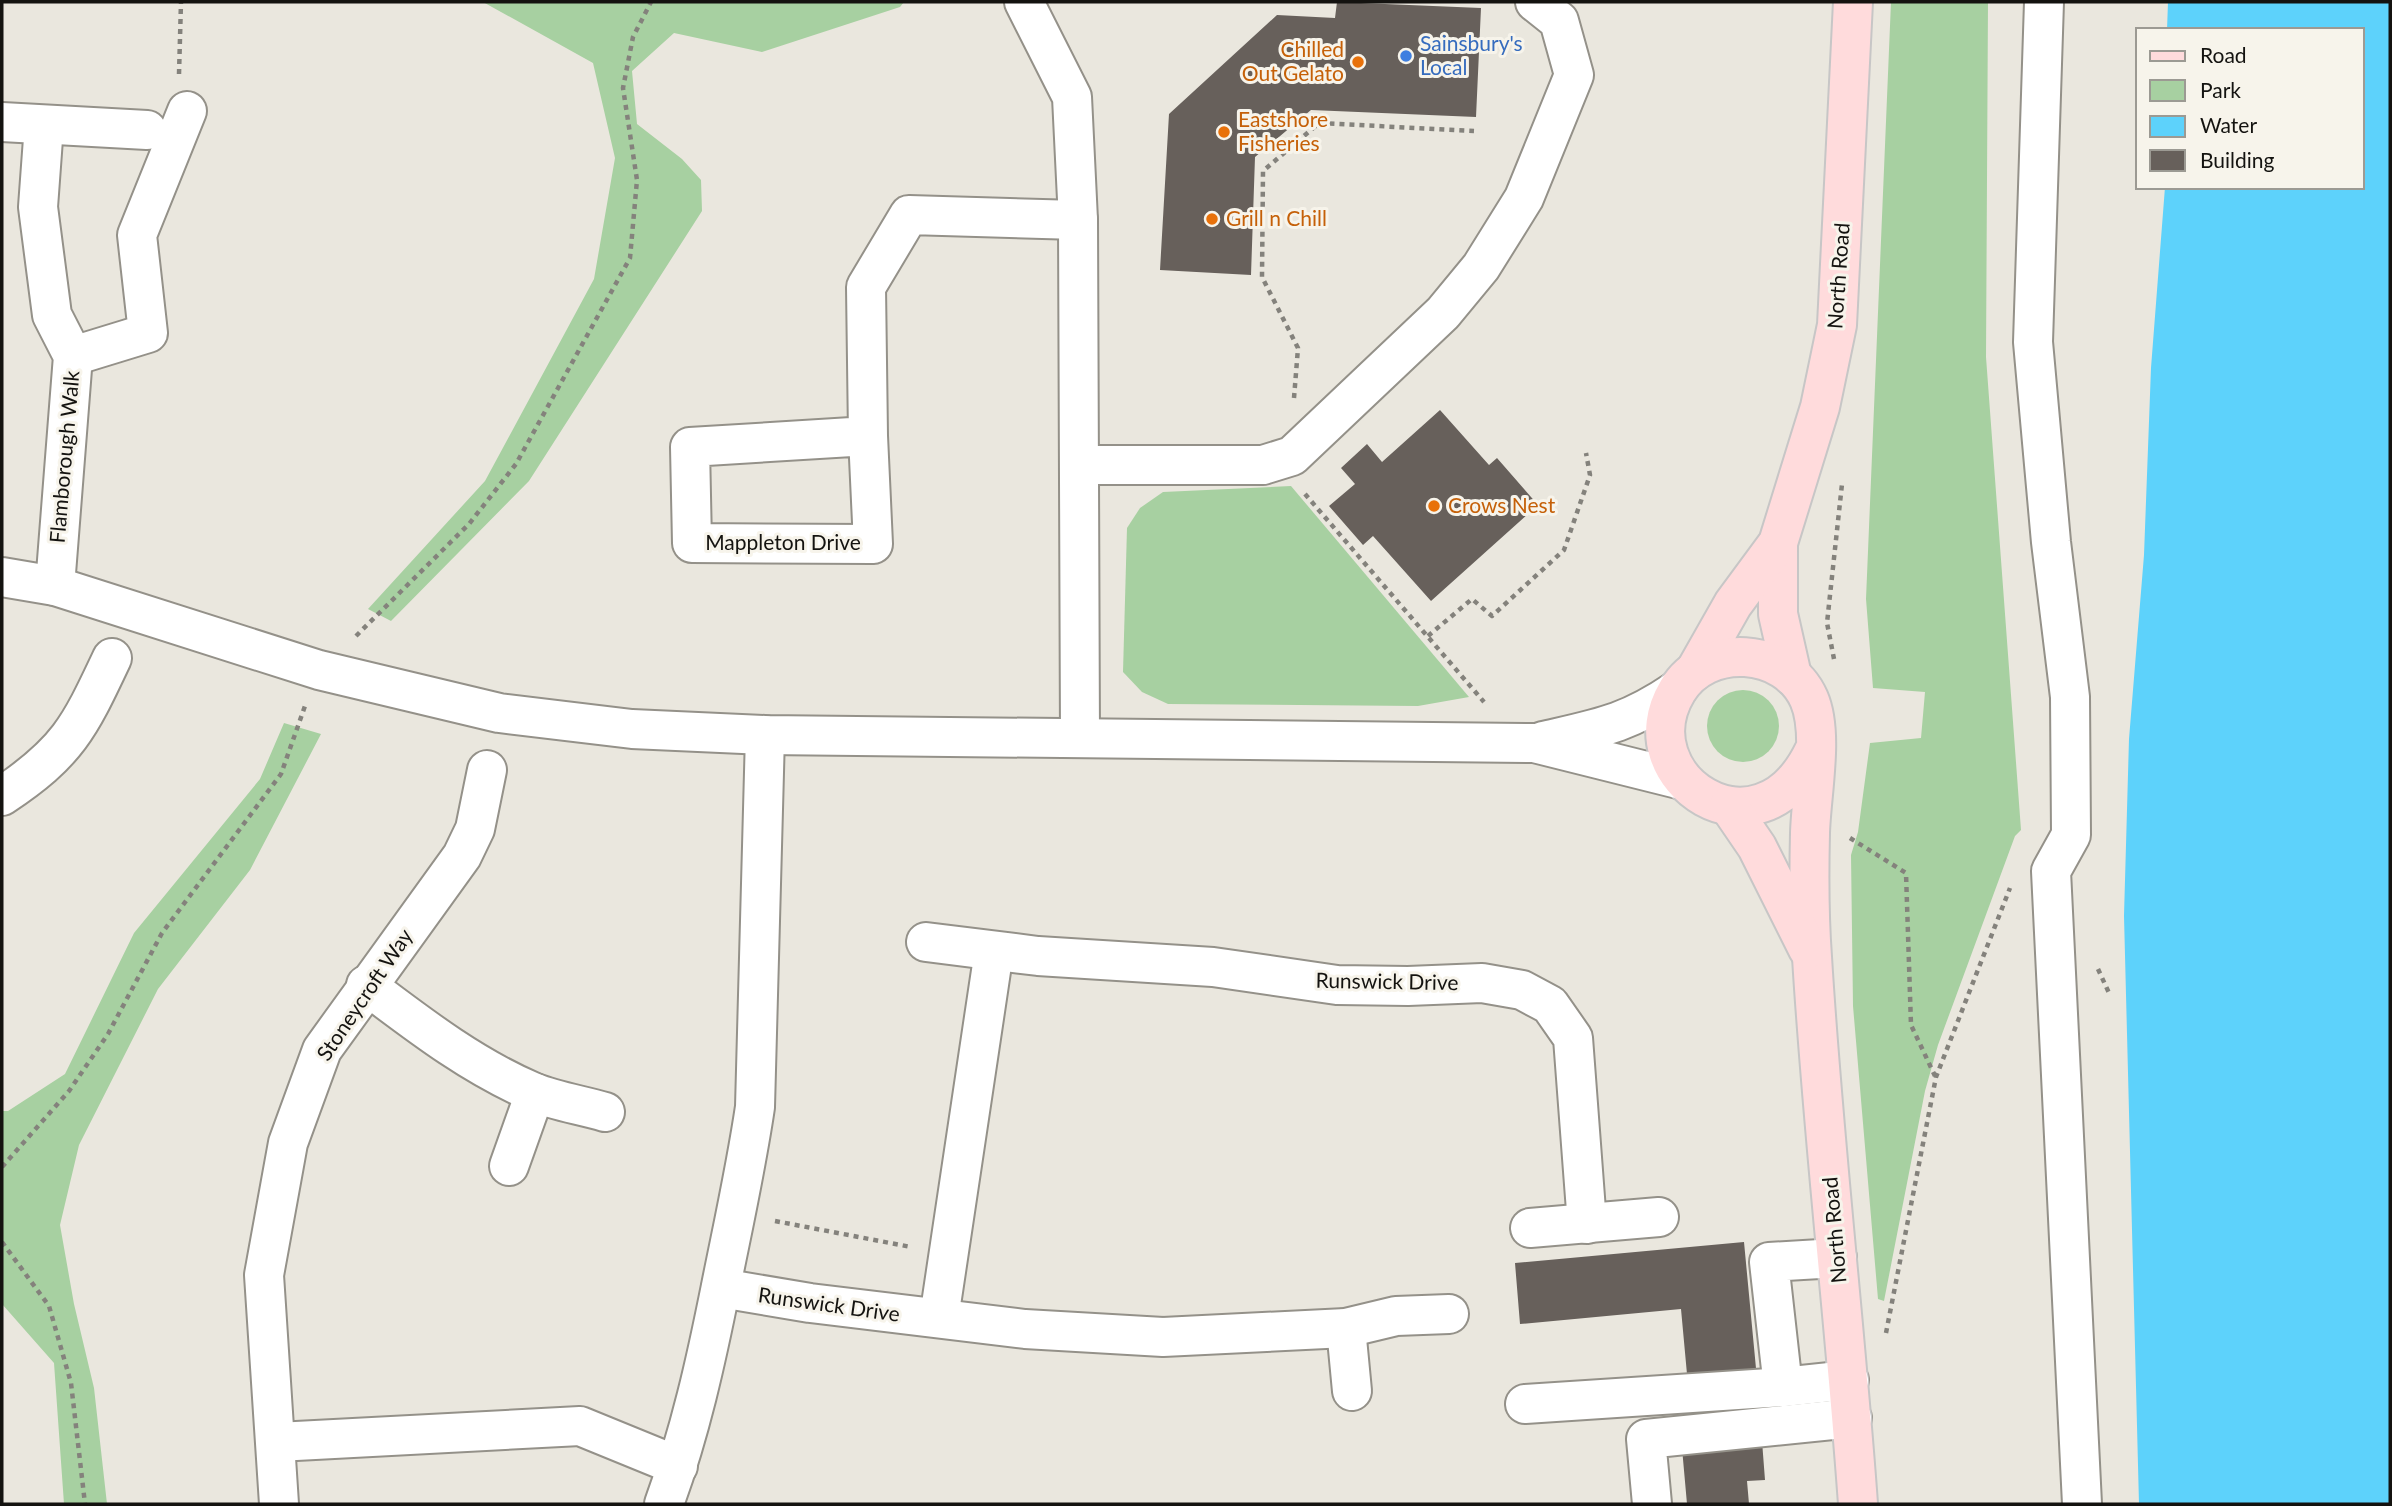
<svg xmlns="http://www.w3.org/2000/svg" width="2392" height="1506" font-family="Lato,sans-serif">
<rect width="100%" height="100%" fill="#eae7de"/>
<g fill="#a7d0a1">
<polygon points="483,2 904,2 900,7 762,52 674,33 632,71 637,124 682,159 701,180 702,211 529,481 391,621 368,609 485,481 594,279 615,158 593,63"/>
<polygon points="1891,2 1988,2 1986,357 2021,830 2015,836 1938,1045 1925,1091 1884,1301 1878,1299 1853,1006 1851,855 1858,832 1870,743 1921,738 1925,692 1873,688 1866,599"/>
<polygon points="1291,486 1469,697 1418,706 1168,704 1142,692 1123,672 1127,528 1140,508 1163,492"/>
<circle cx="1743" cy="726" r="36"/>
<polygon points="284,723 321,734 250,870 158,989 79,1145 60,1225 74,1304 94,1388 107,1504 64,1504 54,1363 2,1304 2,1111 8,1111 65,1074 134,933 260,779"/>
</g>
<polygon fill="#5dd2fb" points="2168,2 2390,2 2390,1504 2139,1504 2124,916 2129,739 2144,555 2151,368 2165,187 2362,187 2362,30 2167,30"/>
<g fill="#67605b">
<polygon points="1337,2 1481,8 1476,117 1311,110 1255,157 1251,275 1160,270 1169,114 1277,15 1335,18"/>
<polygon points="1440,410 1489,465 1497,458 1538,505 1431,601 1373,536 1363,545 1329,506 1355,484 1341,468 1367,444 1382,462"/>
<polygon points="1744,1242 1757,1379 1688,1385 1681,1309 1520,1324 1515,1263"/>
<polygon points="1762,1441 1765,1480 1747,1481 1749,1504 1687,1504 1682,1448"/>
</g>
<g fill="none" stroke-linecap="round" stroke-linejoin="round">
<defs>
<g id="minor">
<polyline points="1024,2 1072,97 1078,220 1080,737"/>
<polyline points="2044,2 2033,342 2051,542 2070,697 2071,835 2051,871 2082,1504"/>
<polyline points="2,122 147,130"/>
<polyline points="44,125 38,207 52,315 73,356 55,586"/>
<polyline points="73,356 148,333 137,235 187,111"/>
<polyline points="868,436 873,544 692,543 690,447 868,436 866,287 909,215 1078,220"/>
<polyline points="1079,465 1263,465 1292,456 1443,313 1481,267 1524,198 1574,75 1559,21 1535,2"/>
<polyline points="2,577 55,586 319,670 499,713 632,729 765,735 1534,743 1682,780"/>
<path d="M1543,741C1600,728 1627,724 1677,690"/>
<path d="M2,796C68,752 79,728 112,658"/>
<polyline points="926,942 1038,956 1213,967 1337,985 1408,986 1482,983 1522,990 1550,1005 1573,1038 1587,1224"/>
<path d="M366,985C419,1025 472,1066 533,1092C555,1101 581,1105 605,1112"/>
<polyline points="509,1166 535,1093"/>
<polyline points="1530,1228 1659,1217"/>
<polyline points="1837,1258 1769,1262 1783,1387 1849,1380"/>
<polyline points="721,1288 810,1303 1025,1329 1163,1337 1346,1328 1396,1316 1449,1314"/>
<polyline points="939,1318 994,951"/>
<polyline points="1346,1328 1352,1391"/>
<polyline points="1525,1404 1783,1387"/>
<polyline points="277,1442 580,1426 678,1466"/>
<polyline points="279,1504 264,1275 288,1143 322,1050 462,856 475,829 487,770"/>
<path d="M664,1504C690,1433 706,1361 721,1286C733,1226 746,1168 755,1107L765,735"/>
<polyline points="1652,1504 1646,1439 1852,1418"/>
</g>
<g id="major">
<polyline points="1778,543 1778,614 1792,676"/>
<polyline points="1695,671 1733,604 1778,543 1820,407 1837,325 1853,2"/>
<path d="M1814,751C1758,868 1625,777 1677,691C1706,642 1786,647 1809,699C1824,733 1811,795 1810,833C1809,874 1809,916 1812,957C1823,1139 1845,1322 1858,1504"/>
<polyline points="1729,806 1757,847 1808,949"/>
</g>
</defs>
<use href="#minor" stroke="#949189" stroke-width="42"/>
<use href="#major" stroke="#c7c6c6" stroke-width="42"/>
<g stroke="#84827c" stroke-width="4.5" stroke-dasharray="5 5" stroke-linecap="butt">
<polyline points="179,74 181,2"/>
<polyline points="1294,398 1298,348 1262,277 1263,171 1319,123 1474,131"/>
<polyline points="1305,494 1484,702"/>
<polyline points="356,636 469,524 516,464 630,258 637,180 623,88 633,37 651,2"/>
<polyline points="1428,636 1472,599 1492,616 1564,550 1590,475 1586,453"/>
<polyline points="1834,659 1827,623 1842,484"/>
<polyline points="1850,838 1906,873 1911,1025 1935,1076"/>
<polyline points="2098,969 2109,993"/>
<polyline points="2,1167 69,1091 108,1034 162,933 281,774 305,706"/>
<polyline points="775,1221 911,1247"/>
<polyline points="2,1242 49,1306 71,1383 85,1504"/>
<polyline points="1886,1333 1936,1077 2010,888"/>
</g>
<use href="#minor" stroke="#fff" stroke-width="38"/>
<use href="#major" stroke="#ffdbdc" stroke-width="38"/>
</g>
<circle fill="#3f7fe0" stroke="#f7f4eb" stroke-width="2.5" cx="1406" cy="56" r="7"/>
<g fill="#e8710a" stroke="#f7f4eb" stroke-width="2.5">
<circle cx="1358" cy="62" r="7"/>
<circle cx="1224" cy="132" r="7"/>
<circle cx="1212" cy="219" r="7"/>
<circle cx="1434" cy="506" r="7"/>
</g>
<g text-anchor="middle" stroke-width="6" stroke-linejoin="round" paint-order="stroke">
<g font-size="21" fill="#366cbe" stroke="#f7f4eb" text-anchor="start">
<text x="1420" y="51">Sainsbury's<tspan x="1420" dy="24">Local</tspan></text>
</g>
<g font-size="21" fill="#c56008" stroke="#f7f4eb" text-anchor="start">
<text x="1344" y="57" text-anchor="end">Chilled<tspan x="1344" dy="24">Out Gelato</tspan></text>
<text x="1238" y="127">Eastshore<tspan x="1238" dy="24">Fisheries</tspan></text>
<text x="1226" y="226">Grill n Chill</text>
<text x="1448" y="513">Crows Nest</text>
</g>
<g font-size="21" fill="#141310" stroke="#f7f4eb">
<text transform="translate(1839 276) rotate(-86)" y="7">North Road</text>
<text transform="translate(65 457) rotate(-85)" y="7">Flamborough Walk</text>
<text x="783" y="550">Mappleton Drive</text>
<text transform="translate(1387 982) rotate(1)" y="7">Runswick Drive</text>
<text transform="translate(365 995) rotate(-56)" y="7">Stoneycroft Way</text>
<text transform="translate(1835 1230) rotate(-95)" y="7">North Road</text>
<text transform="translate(829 1305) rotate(8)" y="7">Runswick Drive</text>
</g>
</g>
<rect width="2392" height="1506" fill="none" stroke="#141310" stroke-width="7"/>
<rect x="2136" y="28" width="228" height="161" fill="#f7f4eb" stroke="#9c9a93" stroke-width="2"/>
<rect x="2150" y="51" width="35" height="10" fill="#ffdbdc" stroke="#9c9a93" stroke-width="2"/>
<text x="2200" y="63" font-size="21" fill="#141310">Road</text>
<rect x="2150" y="80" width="35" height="21" fill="#a7d0a1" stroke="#9c9a93" stroke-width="2"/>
<text x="2200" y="98" font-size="21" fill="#141310">Park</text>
<rect x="2150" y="116" width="35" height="21" fill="#5dd2fb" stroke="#9c9a93" stroke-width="2"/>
<text x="2200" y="133" font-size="21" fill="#141310">Water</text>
<rect x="2150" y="150" width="35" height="21" fill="#67605b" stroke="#9c9a93" stroke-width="2"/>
<text x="2200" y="168" font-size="21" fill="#141310">Building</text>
</svg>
